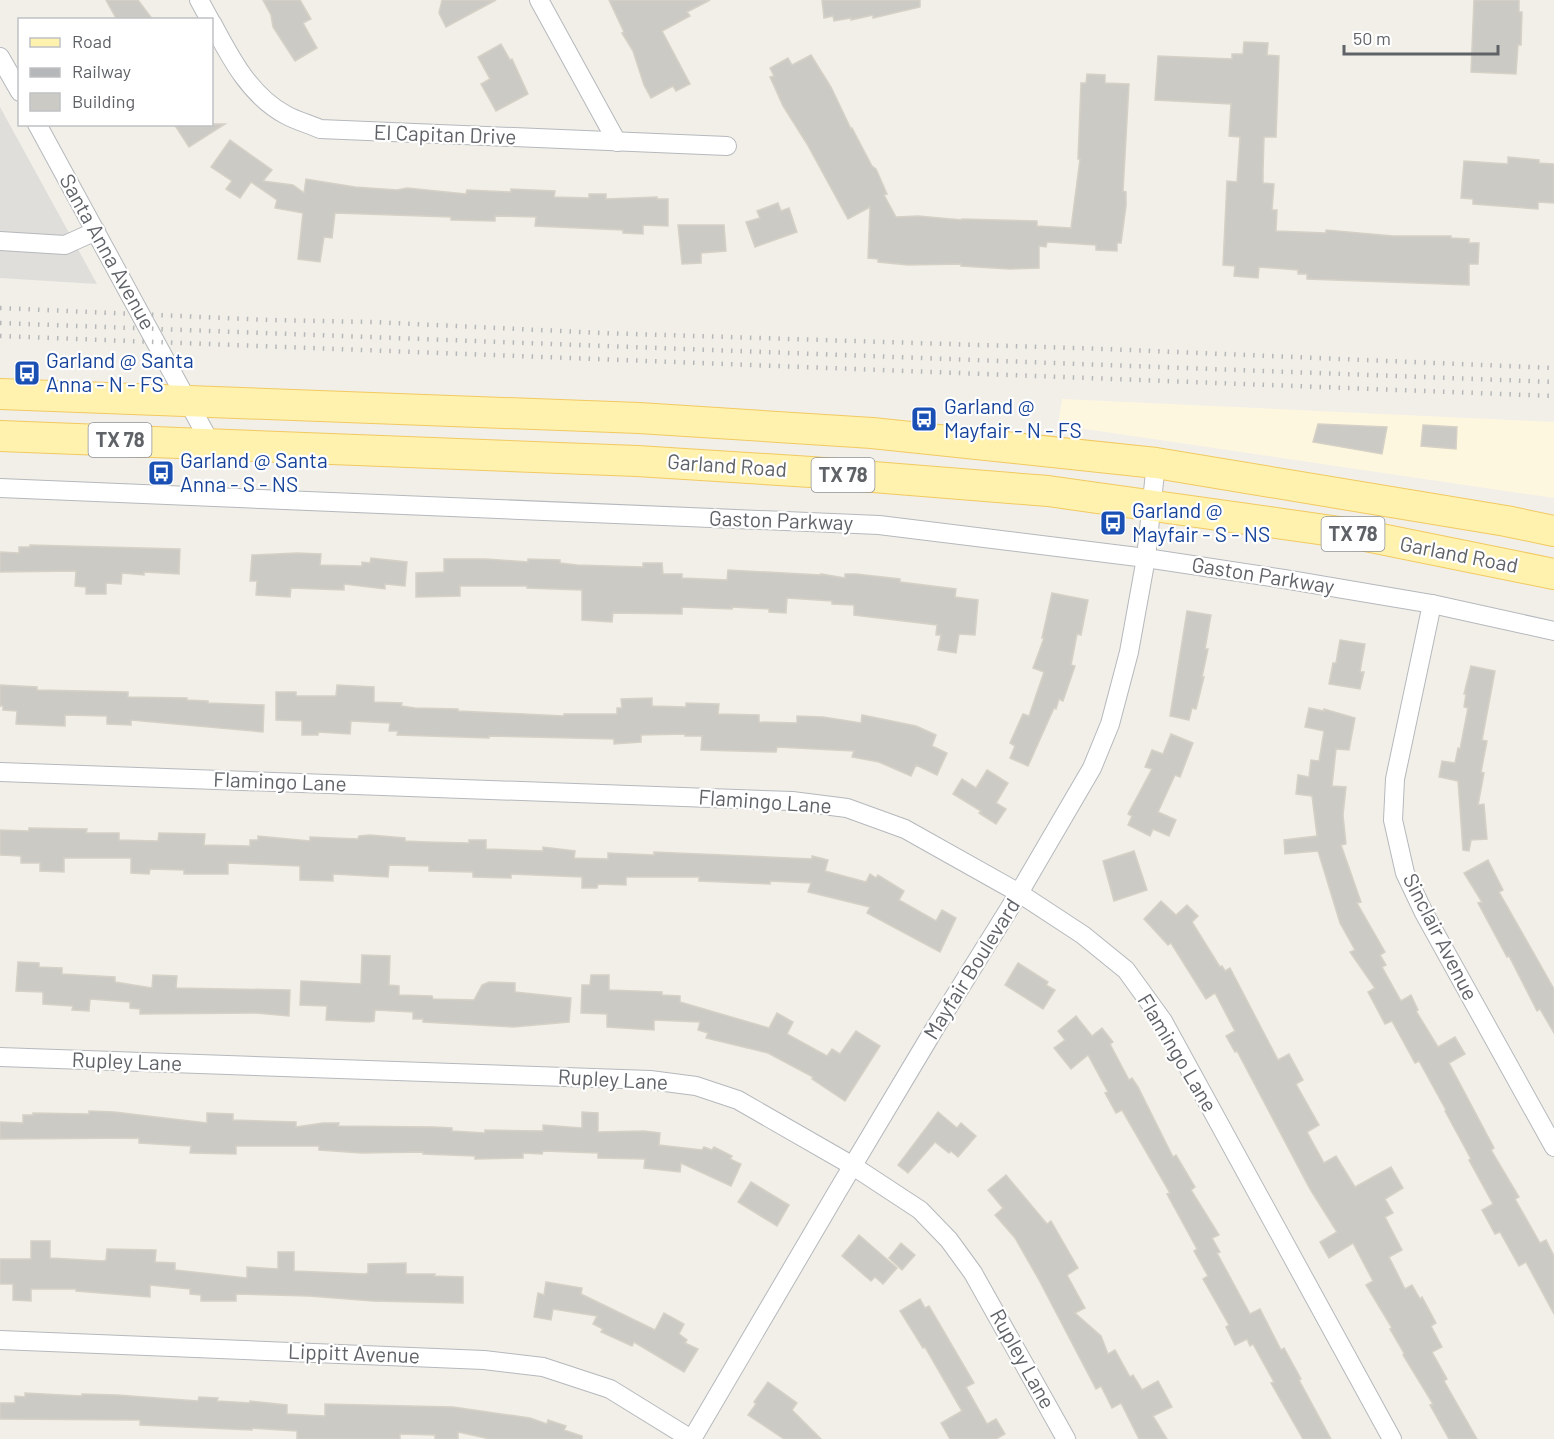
<svg xmlns="http://www.w3.org/2000/svg" width="1554" height="1439" font-family="Barlow,sans-serif">
<rect width="100%" height="100%" fill="#f1efe8"/>
<polygon fill="#fef7e0" points="1062,399 1554,422 1554,498 1058,425"/>
<polygon fill="#e0deda" points="0,107 97,284 0,278"/>
<g fill="#cccac5" stroke="#d6d1c6" stroke-width="1.5">
<polygon points="106,0 138,0 153,20 117,20"/>
<polygon points="263,0 300,0 311,19 303,23 317,48 295,61 273,27 271,15"/>
<polygon points="442,0 496,0 446,27 439,13"/>
<polygon points="609,0 710,0 687,12 690,16 662,31 690,84 676,91 673,86 651,98 644,85 633,51 622,33 624,32"/>
<polygon points="822,0 920,0 920,7 873,18 873,15 851,20 851,18 834,21 833,16 824,18"/>
<polygon points="1474,0 1519,0 1519,12 1522,12 1521,45 1518,45 1516,74 1471,72"/>
<polygon points="1244,42 1268,43 1267,55 1279,56 1276,137 1264,137 1263,171 1263,183 1274,184 1272,210 1277,210 1276,231 1326,233 1326,230 1393,236 1451,236 1451,238 1469,239 1469,243 1479,243 1478,264 1469,264 1469,285 1307,279 1307,274 1298,274 1298,270 1259,267 1258,278 1234,276 1235,266 1223,265 1227,181 1237,182 1240,137 1229,136 1231,104 1155,100 1158,56 1232,59 1232,54 1243,54"/>
<polygon points="501,44 510,60 512,59 528,94 496,111 481,84 490,79 478,57"/>
<polygon points="811,55 831,87 851,129 852,128 872,166 876,169 887,194 884,195 896,217 918,216 962,220 962,219 1037,221 1037,226 1071,228 1080,159 1078,159 1081,83 1086,83 1087,74 1105,75 1105,83 1129,84 1123,191 1126,192 1126,206 1121,243 1117,243 1117,251 1096,250 1096,245 1047,242 1046,247 1039,246 1039,268 1010,269 961,266 961,264 908,265 878,262 878,259 868,258 870,207 848,219 807,144 783,106 770,77 774,76 770,68 788,58 792,65"/>
<polygon points="174,124 225,124 189,147"/>
<polygon points="230,140 272,170 263,181 293,185 304,193 306,179 355,187 397,190 407,188 466,194 467,190 511,192 511,189 555,191 554,197 589,198 589,194 606,194 606,199 657,197 657,199 668,199 668,226 643,225 643,234 623,233 623,230 535,226 536,217 495,216 495,221 451,220 451,217 335,213 332,238 324,237 320,262 298,259 303,213 275,208 277,200 251,182 240,198 226,189 232,181 211,167"/>
<polygon points="1508,157 1539,160 1539,163 1554,164 1554,203 1538,202 1538,209 1473,204 1473,199 1461,198 1464,161 1508,164"/>
<polygon points="778,203 781,211 789,208 797,232 755,247 746,222 760,218 757,211"/>
<polygon points="678,225 724,225 726,251 701,253 701,263 682,264"/>
<polygon points="1318,424 1387,427 1382,454 1313,442"/>
<polygon points="1423,425 1457,427 1456,449 1421,446"/>
<polygon points="30,545 180,549 179,574 144,572 144,575 122,573 121,584 106,583 106,594 86,594 86,587 75,586 76,571 0,572 0,552 19,553 19,547 30,547"/>
<polygon points="297,553 321,554 320,565 362,566 362,562 370,563 371,558 407,562 405,586 385,584 385,589 344,584 344,590 291,588 290,597 256,595 257,581 250,581 252,555"/>
<polygon points="444,559 486,559 528,562 528,559 560,560 560,563 577,565 643,567 643,563 662,563 663,574 682,574 682,578 727,580 728,570 821,575 821,574 845,578 845,574 856,574 900,579 900,582 956,589 955,597 978,600 975,635 959,634 956,653 938,650 941,635 936,635 937,625 854,615 854,605 832,604 832,601 787,598 786,613 769,612 769,609 732,607 732,609 682,607 682,614 613,613 612,622 582,620 582,590 527,588 527,586 460,586 460,596 416,597 416,573 444,572"/>
<polygon points="1052,593 1088,600 1081,635 1077,634 1071,665 1075,666 1063,701 1059,699 1056,709 1054,708 1028,766 1010,758 1015,746 1010,743 1023,714 1029,716 1044,672 1033,668 1044,638 1042,638"/>
<polygon points="1187,611 1211,615 1205,649 1208,649 1202,677 1204,677 1196,709 1192,708 1189,720 1170,716"/>
<polygon points="1340,640 1365,644 1360,672 1364,672 1360,689 1329,684 1333,663 1336,663"/>
<polygon points="1471,666 1495,671 1482,740 1487,741 1481,772 1484,773 1478,805 1484,804 1487,839 1471,840 1469,851 1463,850 1458,781 1439,777 1442,761 1455,763 1458,748 1460,749 1468,708 1464,707 1466,694 1464,694"/>
<polygon points="0,685 37,687 37,690 128,692 128,697 187,698 187,700 208,701 208,703 264,705 263,732 131,720 131,725 107,724 107,716 65,715 65,726 16,724 17,711 3,710 3,706 0,706"/>
<polygon points="337,685 374,687 374,702 402,703 401,706 415,708 458,709 458,711 564,716 564,714 617,714 617,708 622,708 621,699 652,698 652,706 686,707 686,703 719,704 718,714 759,715 759,722 797,723 797,716 823,717 861,723 862,715 916,726 936,735 932,746 947,753 937,775 916,765 911,776 879,762 852,757 854,751 777,747 776,752 701,750 702,736 685,736 685,734 641,735 641,742 614,744 614,739 489,736 489,738 397,735 398,731 389,731 390,723 351,721 350,734 318,732 318,735 302,735 302,721 276,720 276,692 296,692 296,696 336,696"/>
<polygon points="1309,708 1324,711 1324,709 1355,718 1349,750 1336,749 1332,786 1346,787 1343,815 1346,844 1341,845 1361,902 1357,903 1385,952 1380,955 1386,965 1382,967 1401,1001 1411,995 1418,1010 1416,1011 1438,1047 1455,1037 1465,1054 1449,1063 1494,1148 1491,1150 1519,1197 1515,1199 1540,1243 1546,1240 1554,1256 1554,1314 1526,1262 1519,1266 1500,1232 1495,1234 1482,1210 1493,1204 1469,1160 1471,1159 1445,1111 1446,1110 1419,1061 1415,1063 1392,1021 1385,1024 1368,992 1375,988 1350,952 1355,950 1340,923 1318,851 1285,854 1284,840 1317,836 1312,796 1296,794 1298,775 1309,777 1311,760 1319,761 1324,731 1305,727"/>
<polygon points="1171,734 1193,743 1180,777 1175,775 1158,812 1176,820 1169,836 1153,829 1150,836 1128,825 1132,816 1128,814 1152,769 1145,767 1152,750 1163,754"/>
<polygon points="987,770 1008,783 996,803 1006,809 996,824 979,813 981,811 953,794 962,779 976,788"/>
<polygon points="29,828 87,829 86,833 119,833 119,840 158,841 159,833 205,834 204,845 250,846 250,840 258,840 258,836 310,841 310,837 358,839 359,836 370,835 405,838 405,841 427,842 469,843 469,840 486,840 486,849 543,851 543,847 575,851 574,858 608,859 608,853 654,855 654,852 812,859 812,856 828,860 825,871 866,882 870,874 876,878 878,875 904,891 899,900 936,921 942,910 956,918 940,952 867,913 870,907 808,892 811,883 770,881 770,884 699,881 699,877 626,877 626,885 598,884 597,888 582,888 582,877 511,874 511,878 473,877 473,872 429,871 429,866 389,865 388,877 333,874 333,881 300,880 300,866 228,863 228,874 184,874 184,870 150,869 149,874 131,873 131,858 64,858 64,872 40,871 40,863 21,863 21,856 0,855 0,830 29,831"/>
<polygon points="1134,851 1147,890 1114,901 1103,861"/>
<polygon points="1488,860 1503,890 1499,892 1554,989 1554,1033 1540,1009 1537,1011 1509,956 1507,957 1478,903 1482,902 1464,873"/>
<polygon points="1161,901 1176,915 1187,905 1198,916 1192,922 1220,967 1222,966 1225,971 1230,968 1278,1060 1289,1054 1303,1080 1296,1084 1319,1125 1307,1132 1324,1163 1336,1156 1355,1187 1391,1167 1403,1188 1385,1199 1393,1213 1385,1217 1402,1250 1389,1257 1405,1289 1412,1285 1420,1299 1422,1297 1436,1323 1431,1326 1442,1347 1432,1352 1447,1379 1444,1381 1477,1439 1449,1439 1430,1405 1433,1404 1403,1355 1404,1353 1390,1329 1392,1328 1366,1285 1373,1281 1353,1243 1329,1258 1320,1242 1337,1232 1310,1189 1237,1051 1235,1052 1226,1036 1235,1031 1215,993 1206,999 1171,943 1168,945 1144,919"/>
<polygon points="362,955 390,956 389,985 399,986 399,995 432,996 433,999 474,1000 482,985 489,982 515,983 515,992 571,998 569,1022 513,1027 423,1022 423,1019 413,1019 413,1012 375,1010 374,1021 369,1022 326,1020 327,1006 300,1005 301,981 361,984"/>
<polygon points="18,962 39,963 39,967 62,968 62,974 115,977 115,982 152,988 153,975 177,976 176,988 290,990 289,1016 256,1013 140,1014 140,1009 130,1008 130,1002 90,999 89,1011 72,1010 73,1006 43,1004 43,992 16,991"/>
<polygon points="1018,963 1048,982 1046,985 1055,990 1043,1009 1005,985"/>
<polygon points="591,975 609,975 609,990 662,992 662,995 680,996 680,1002 769,1028 777,1013 793,1022 787,1034 827,1056 832,1049 840,1054 856,1031 880,1046 845,1101 812,1079 813,1077 768,1053 706,1038 708,1033 698,1030 700,1022 654,1020 654,1030 607,1027 607,1014 581,1013 582,985 590,985"/>
<polygon points="1076,1016 1092,1036 1102,1028 1113,1042 1110,1044 1129,1080 1132,1078 1138,1087 1173,1157 1176,1155 1195,1187 1191,1190 1219,1235 1212,1238 1220,1252 1217,1253 1250,1314 1260,1309 1281,1350 1284,1348 1301,1379 1299,1380 1331,1439 1303,1439 1271,1383 1274,1382 1253,1344 1250,1346 1247,1339 1235,1345 1226,1327 1229,1325 1203,1279 1208,1276 1194,1251 1197,1249 1167,1194 1170,1193 1122,1110 1116,1113 1105,1093 1108,1092 1088,1055 1071,1069 1054,1048 1065,1040 1058,1031"/>
<polygon points="89,1111 114,1112 207,1123 207,1113 233,1114 233,1120 296,1122 296,1127 323,1123 339,1123 338,1126 434,1127 452,1128 452,1131 485,1133 485,1130 543,1131 543,1125 582,1128 582,1112 598,1113 598,1132 644,1131 660,1133 659,1145 702,1150 704,1147 712,1150 714,1147 732,1156 730,1159 741,1164 731,1186 681,1163 680,1172 644,1168 645,1159 598,1158 598,1153 543,1151 542,1154 523,1153 523,1158 475,1159 475,1156 423,1154 423,1152 362,1153 319,1150 319,1146 236,1146 236,1154 190,1153 191,1146 139,1143 139,1138 0,1139 0,1122 23,1123 23,1115 33,1115 33,1113 89,1114"/>
<polygon points="938,1112 957,1128 961,1123 976,1136 958,1157 951,1151 949,1153 935,1142 908,1173 898,1165"/>
<polygon points="1006,1175 1047,1224 1051,1221 1078,1268 1067,1275 1085,1308 1075,1313 1101,1336 1108,1354 1115,1350 1130,1377 1133,1375 1142,1390 1158,1381 1172,1407 1153,1416 1167,1439 1139,1439 1121,1403 1112,1408 1101,1386 1096,1389 1039,1280 1015,1238 995,1215 1003,1208 988,1190"/>
<polygon points="751,1182 789,1205 777,1226 738,1202"/>
<polygon points="859,1235 897,1268 883,1284 875,1277 871,1281 842,1256"/>
<polygon points="31,1241 50,1241 50,1258 103,1261 106,1260 107,1249 156,1250 155,1262 175,1263 175,1270 247,1278 247,1267 278,1269 278,1252 294,1252 294,1271 365,1274 368,1273 368,1264 406,1263 406,1274 435,1274 434,1276 463,1277 463,1303 373,1301 309,1296 236,1294 236,1301 201,1301 201,1295 190,1294 190,1289 150,1285 150,1297 76,1291 76,1289 31,1289 31,1301 13,1300 13,1284 0,1284 0,1259 31,1259"/>
<polygon points="901,1243 915,1255 902,1270 889,1258"/>
<polygon points="546,1282 582,1288 581,1294 655,1330 664,1313 684,1324 679,1334 687,1340 685,1343 698,1349 684,1372 634,1342 632,1346 601,1332 603,1329 593,1324 597,1316 553,1309 551,1320 534,1317 538,1293 544,1295"/>
<polygon points="920,1299 925,1308 929,1306 974,1383 966,1387 987,1424 996,1419 1005,1434 996,1439 950,1439 941,1423 962,1411 925,1347 923,1348 900,1311"/>
<polygon points="768,1382 797,1403 792,1410 821,1439 784,1439 748,1415 756,1404 754,1402"/>
<polygon points="25,1393 82,1396 82,1394 117,1395 198,1401 199,1397 218,1398 217,1401 250,1403 250,1401 287,1405 287,1414 325,1416 325,1404 453,1407 530,1418 547,1424 548,1420 566,1426 564,1430 582,1436 582,1439 490,1439 458,1432 458,1439 435,1439 435,1435 400,1434 400,1439 297,1439 297,1431 252,1428 252,1430 140,1425 140,1420 0,1419 0,1403 15,1403 15,1396 25,1397"/>
</g>
<g fill="none" stroke-linecap="round" stroke-linejoin="round">
<defs>
<g id="minor">
<polyline points="199,0 210,20"/>
<polyline points="539,0 617,142"/>
<path d="M212,23C230,57 250,96 286,115C297,121 309,124 320,129L727,146"/>
<polyline points="0,57 20,92"/>
<polyline points="37,124 211,444"/>
<polyline points="0,241 65,245 96,231"/>
<polyline points="0,488 879,525 1146,558 1284,579 1432,604 1554,631"/>
<polyline points="1432,604 1395,779 1393,820 1405,873 1424,913 1554,1147"/>
<polyline points="0,772 792,801 847,808 905,829 1019,893 1083,935 1126,970 1163,1021 1392,1439"/>
<polyline points="0,1057 650,1080 696,1086 738,1100 853,1166 920,1210 949,1240 973,1273 1066,1439"/>
<polyline points="0,1340 484,1360 543,1367 610,1389 691,1439"/>
<polyline points="692,1439 837,1192 935,1028 1019,893 1092,768 1110,724 1129,652 1146,558 1156,463"/>
</g>
<g id="primary">
<polyline points="0,394 639,418 872,433 1156,463 1506,521 1554,531"/>
<polyline points="0,436 637,461 811,472 1048,491 1361,535 1554,574"/>
</g>
</defs>
<use href="#minor" stroke="#b5b8bc" stroke-width="20"/>
<use href="#primary" stroke="#f2c960" stroke-width="32"/>
<use href="#minor" stroke="#fff" stroke-width="18"/>
<use href="#primary" stroke="#fff2af" stroke-width="30"/>
<g stroke="#b6b7b8" stroke-width="4.5" stroke-dasharray="1.5 8" stroke-linecap="butt">
<polyline points="0,308 269,320 372,322 602,333 1105,349 1554,368"/>
<polyline points="0,323 1554,382"/>
<polyline points="0,336 1554,396"/>
</g>
</g>
<defs>
<symbol id="bus-square" viewBox="-11 -11 22 22"><rect x="-9" y="-9" width="18" height="18" rx="4" fill="#1a4fb4" stroke="#fff"/><path d="M-5-6H5V4H4V6H2V4H-2V6H-4V4H-5ZM-3.5-4V0h7V-4ZM-3.5 1.2v1.5H-2V1.2ZM2 1.2v1.5H3.5V1.2Z" fill="#fff"/></symbol>
</defs>
<g fill-rule="evenodd">
<use href="#bus-square" x="12" y="358" width="30" height="30"/>
<use href="#bus-square" x="909" y="404" width="30" height="30"/>
<use href="#bus-square" x="146" y="458" width="30" height="30"/>
<use href="#bus-square" x="1098" y="508" width="30" height="30"/>
</g>
<g text-anchor="middle" stroke-width="4.5" stroke-linejoin="round" paint-order="stroke">
<g fill="#fff" stroke="#8f9295" stroke-width="1.5">
<rect x="88.5" y="423" width="63" height="34" rx="4.5"/>
<rect x="811.5" y="458" width="63" height="34" rx="4.5"/>
<rect x="1321.5" y="517" width="63" height="34" rx="4.5"/>
</g>
<g font-size="20" font-weight="bold" fill="#5f6368">
<text x="120" y="447">TX 78</text>
<text x="843" y="482">TX 78</text>
<text x="1353" y="541">TX 78</text>
</g>
<g font-size="21" fill="#5f6368" stroke="#fff">
<text transform="translate(445 135) rotate(2)" y="7">El Capitan Drive</text>
<text transform="translate(107 252) rotate(61)" y="7">Santa Anna Avenue</text>
<text transform="translate(727 466) rotate(4)" y="7">Garland Road</text>
<text transform="translate(781 521) rotate(2)" y="7">Gaston Parkway</text>
<text transform="translate(1459 555) rotate(11)" y="7">Garland Road</text>
<text transform="translate(1263 576) rotate(9)" y="7">Gaston Parkway</text>
<text transform="translate(280 782) rotate(2)" y="7">Flamingo Lane</text>
<text transform="translate(765 802) rotate(4)" y="7">Flamingo Lane</text>
<text transform="translate(1440 937) rotate(63)" y="7">Sinclair Avenue</text>
<text transform="translate(972 969) rotate(-58)" y="7">Mayfair Boulevard</text>
<text transform="translate(1177 1053) rotate(59)" y="7">Flamingo Lane</text>
<text transform="translate(127 1062) rotate(2)" y="7">Rupley Lane</text>
<text transform="translate(613 1080) rotate(3)" y="7">Rupley Lane</text>
<text transform="translate(354 1354) rotate(2)" y="7">Lippitt Avenue</text>
<text transform="translate(1022 1359) rotate(61)" y="7">Rupley Lane</text>
</g>
<g font-size="21" fill="#164399" stroke="#fff" text-anchor="start">
<text x="46" y="368">Garland @ Santa<tspan x="46" dy="24">Anna - N - FS</tspan></text>
<text x="944" y="414">Garland @<tspan x="944" dy="24">Mayfair - N - FS</tspan></text>
<text x="180" y="468">Garland @ Santa<tspan x="180" dy="24">Anna - S - NS</tspan></text>
<text x="1132" y="518">Garland @<tspan x="1132" dy="24">Mayfair - S - NS</tspan></text>
</g>
</g>
<rect x="18" y="18" width="195" height="108" fill="#ffffff" stroke="#bfc1c3" stroke-width="1.5"/>
<rect x="30" y="38" width="30" height="9" fill="#fff2af" stroke="#bfc1c3" stroke-width="1.5"/>
<text x="72" y="48" font-size="18" fill="#5f6368">Road</text>
<rect x="30" y="68" width="30" height="9" fill="#b6b7b8" stroke="#bfc1c3" stroke-width="1.5"/>
<text x="72" y="78" font-size="18" fill="#5f6368">Railway</text>
<rect x="30" y="93" width="30" height="18" fill="#cccac5" stroke="#bfc1c3" stroke-width="1.5"/>
<text x="72" y="108" font-size="18" fill="#5f6368">Building</text>
<path d="M1344 45v9h154v-9" fill="none" stroke="#5f6368" stroke-width="3"/>
<text x="1353" y="45" font-size="18" fill="#5f6368" stroke="#ffffff" stroke-width="4.5" paint-order="stroke">50 m</text>
</svg>
